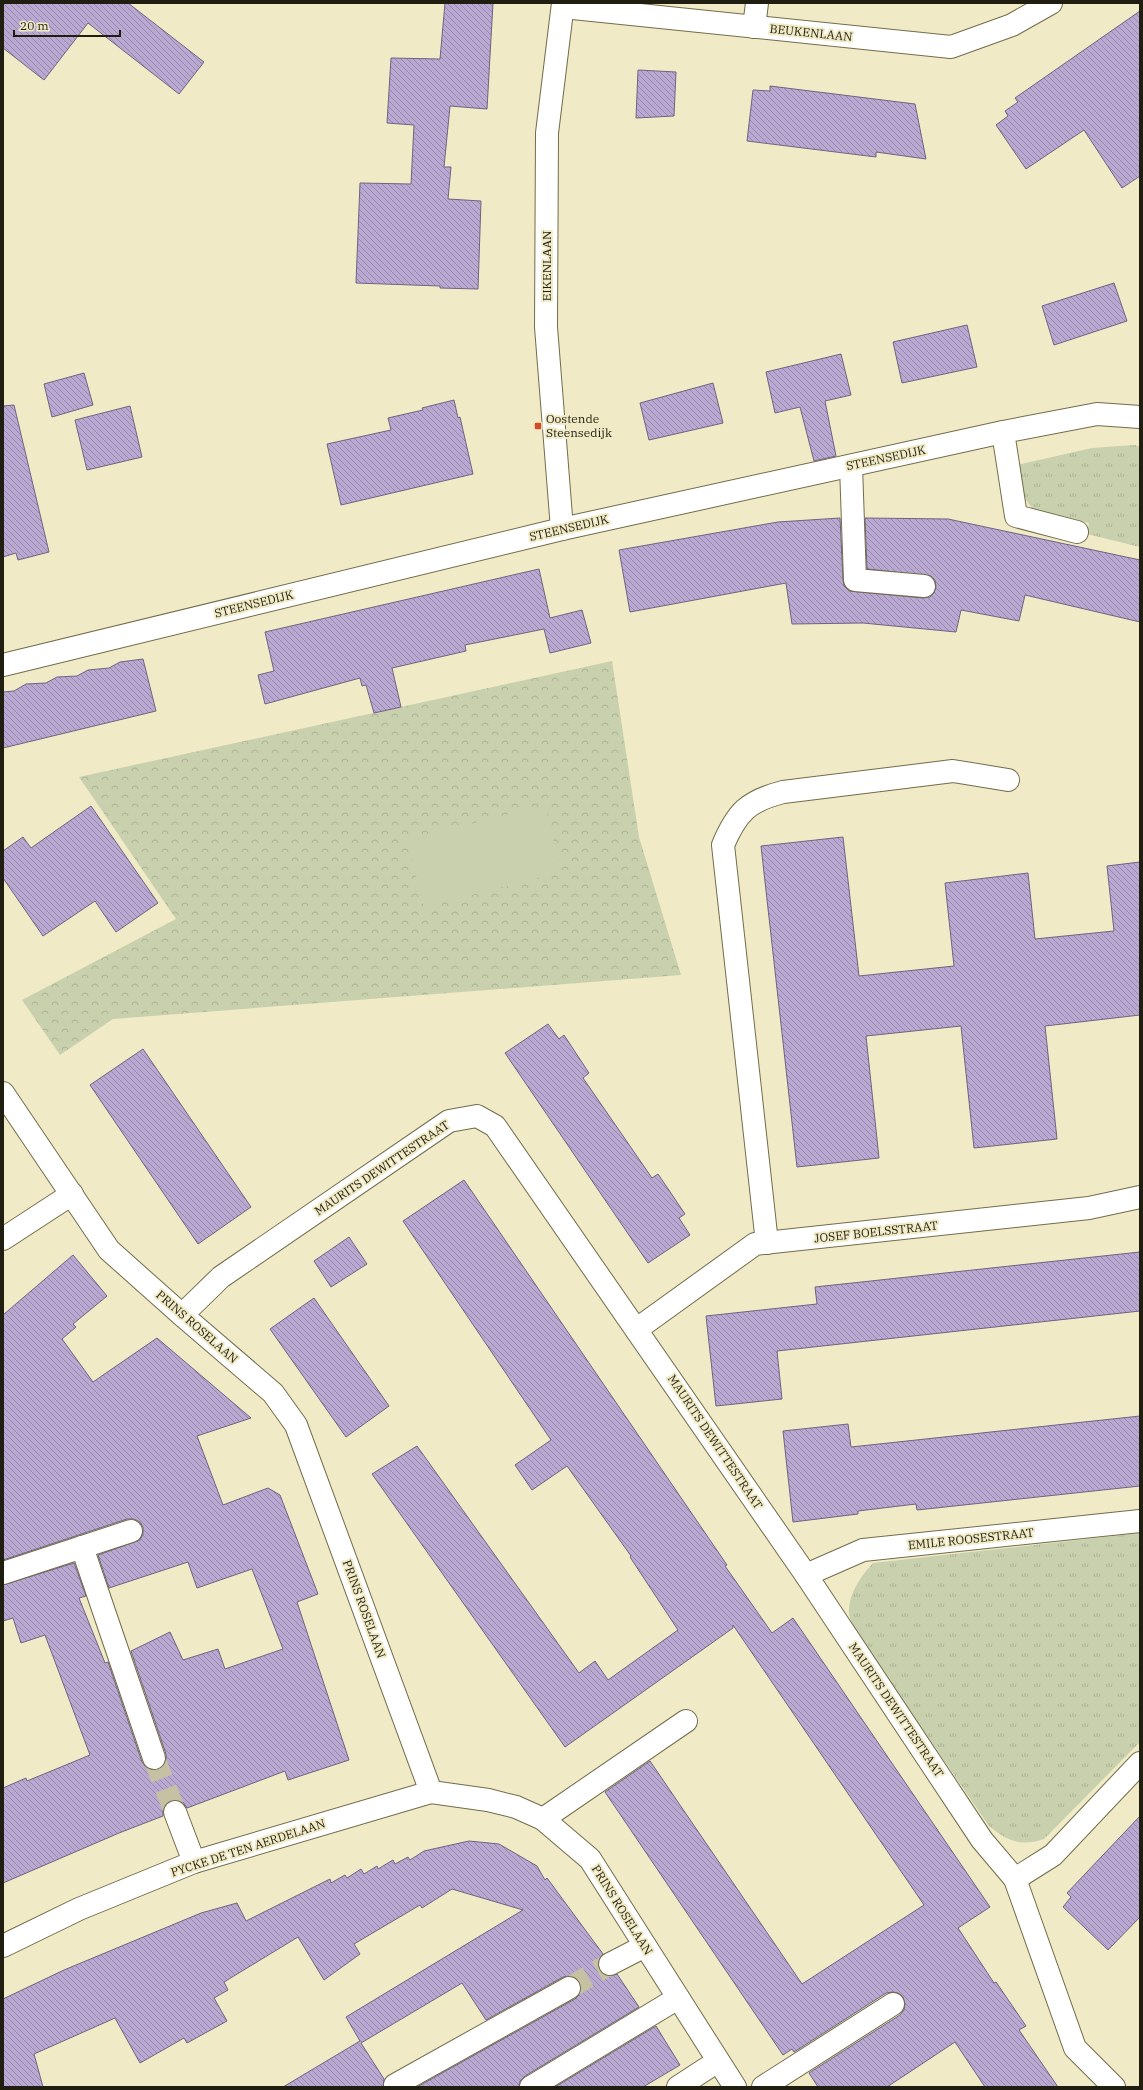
<svg xmlns="http://www.w3.org/2000/svg" width="1143" height="2090" font-family="'IBM Plex Serif',serif">
<defs>
<pattern id="grass-tufts" width="24" height="20" patternUnits="userSpaceOnUse"><rect width="24" height="20" fill="#c9d0ae"/><path d="M3 7l-1-3M5 7V3M7 7l1-3M15 17l-1-3M17 17v-4M19 17l1-3" fill="none" stroke="#acb295"/></pattern>
<pattern id="forest-crowns" width="20" height="18" patternUnits="userSpaceOnUse"><rect width="20" height="18" fill="#c9d0ae"/><path d="M2 6a3 3 0 1 1 6 0M12 15a3 3 0 1 1 6 0" fill="none" stroke="#acb295"/></pattern>
<pattern id="building-back-hatch" width="6" height="6" patternUnits="userSpaceOnUse"><rect width="6" height="6" fill="#b9a9d2"/><path d="M-1 5l2 2M0 0l6 6M5-1l2 2" fill="none" stroke="#9689a9"/></pattern>
</defs>
<rect width="100%" height="100%" fill="#f0eac6"/>
<g fill="url(#grass-tufts)">
<polygon points="1135,445 1140,447 1140,547 1087,534 1089,523 1035,512 1026,500 1017,465 1092,448"/>
<path d="M1140,1533V1742L1044,1839C1021,1847 1007,1841 989,1826L856,1632C854,1627 850,1620 849,1614C848,1594 861,1576 873,1563Z"/>
</g>
<polygon fill="url(#forest-crowns)" points="612,661 639,837 681,975 113,1019 60,1055 22,1000 176,919 79,777"/>
<polygon fill="#c9d0ae" points="545,805 561,872 424,907 407,840"/>
<g fill="url(#building-back-hatch)" stroke="#6f6381">
<polygon points="3,3 128,3 204,62 179,94 88,23 44,80 3,48"/>
<polygon points="445,3 493,3 487,109 450,106 444,167 451,167 448,199 481,201 478,289 440,288 440,286 356,283 360,183 411,184 414,125 387,123 391,58 440,59"/>
<polygon points="1140,11 1140,176 1122,188 1084,130 1026,169 996,125 1008,116 1005,111 1018,102 1015,98"/>
<polygon points="638,70 676,72 674,116 636,118"/>
<polygon points="770,86 915,104 926,159 876,152 876,157 747,141 753,90 770,91"/>
<polygon points="1114,283 1127,321 1054,345 1042,306"/>
<polygon points="967,325 977,367 902,383 893,342"/>
<polygon points="841,354 851,395 825,401 836,456 814,461 800,407 775,413 766,372"/>
<polygon points="84,373 93,405 52,417 44,384"/>
<polygon points="713,383 723,423 649,440 640,403"/>
<polygon points="454,400 458,418 460,417 473,474 341,505 327,444 391,430 388,418 423,410 422,408"/>
<polygon points="14,405 49,552 18,560 16,553 3,557 3,406"/>
<polygon points="130,406 142,457 87,470 75,420"/>
<polygon points="840,518 843,580 844,586 849,591 923,598 930,597 934,593 936,587 935,580 931,576 867,569 865,518 948,519 1140,560 1140,622 1025,595 1019,621 961,610 956,632 863,623 792,624 786,583 630,612 619,550 778,522"/>
<polygon points="539,569 550,618 582,610 591,643 550,653 544,629 465,645 466,651 392,668 401,707 374,713 366,685 362,686 360,678 265,704 258,675 274,671 265,632"/>
<polygon points="143,659 156,711 3,748 3,692 14,691 26,684 46,683 57,677 77,676 88,670 109,668 120,662"/>
<polygon points="91,806 158,903 116,932 95,901 43,936 3,878 3,851 23,837 31,848"/>
<polygon points="843,837 859,976 954,966 945,883 1028,873 1035,939 1114,931 1107,866 1140,862 1140,1015 1045,1026 1057,1139 974,1148 961,1026 866,1036 879,1158 797,1167 761,846"/>
<polygon points="548,1024 559,1039 564,1035 589,1073 583,1078 652,1178 658,1174 685,1214 679,1218 690,1235 648,1263 505,1053"/>
<polygon points="143,1049 251,1207 198,1244 90,1085"/>
<polygon points="464,1180 727,1565 725,1566 772,1633 793,1618 990,1907 958,1928 994,1983 996,1982 1026,2026 1019,2030 1058,2087 985,2087 955,2042 887,2087 818,2087 809,2073 900,2015 904,2010 905,2004 903,1997 898,1993 893,1992 886,1993 794,2052 792,2049 783,2055 605,1792 650,1761 802,1984 924,1905 733,1625 733,1628 565,1747 372,1474 417,1446 579,1673 595,1661 608,1680 678,1630 630,1557 631,1556 567,1466 532,1490 515,1465 551,1440 403,1221"/>
<polygon points="349,1237 367,1264 331,1287 314,1261"/>
<polygon points="1140,1252 1140,1311 777,1351 782,1399 716,1406 706,1316 817,1304 815,1287"/>
<polygon points="73,1255 107,1296 73,1324 76,1327 62,1339 93,1382 157,1338 251,1418 197,1436 223,1505 268,1488 280,1495 318,1594 297,1602 349,1760 288,1780 285,1771 187,1808 183,1802 177,1800 171,1800 165,1804 163,1810 163,1816 119,1833 3,1883 3,1788 26,1778 27,1781 90,1755 45,1635 21,1643 13,1618 3,1621 3,1585 74,1563 86,1596 79,1598 105,1663 108,1662 142,1762 146,1767 151,1770 158,1770 163,1766 166,1761 166,1754 131,1651 170,1632 183,1660 218,1649 225,1669 283,1649 252,1569 197,1588 188,1562 109,1588 98,1555 140,1540 143,1534 143,1527 140,1522 134,1519 127,1519 3,1560 3,1315"/>
<polygon points="314,1298 389,1406 346,1437 270,1329"/>
<polygon points="1140,1416 1140,1486 917,1510 916,1504 858,1511 858,1514 793,1522 783,1431 848,1424 851,1447"/>
<polygon points="1140,1816 1140,1917 1108,1950 1063,1907 1071,1897 1067,1893"/>
<polygon points="469,1841 499,1844 537,1866 545,1880 547,1878 603,1954 598,1963 599,1970 603,1974 609,1976 617,1974 639,2007 525,2076 520,2081 519,2087 417,2087 575,1999 580,1994 581,1988 580,1982 575,1977 569,1976 563,1977 486,2020 462,1983 361,2043 384,2079 383,2087 283,2087 360,2041 346,2017 523,1910 452,1889 422,1908 420,1905 354,1944 360,1954 324,1980 298,1937 224,1982 228,1990 214,1998 227,2021 187,2043 184,2038 140,2063 115,2018 34,2054 43,2087 3,2087 3,1999 64,1970 201,1913 237,1903 246,1921 330,1879 331,1883 345,1875 347,1878 361,1869 364,1874 377,1866 378,1869 393,1860 395,1864 408,1857 410,1860 424,1851"/>
<polygon points="656,2026 680,2065 643,2087 555,2087"/>
</g>
<g fill="none" stroke-linecap="round" stroke-linejoin="round">
<g stroke="#c6c1a2" stroke-width="22" stroke-dasharray="22 11" stroke-linecap="butt">
<polyline points="154,1758 175,1812"/>
<polyline points="569,1988 610,1964"/>
</g>
<defs>
<g id="minor">
<polyline points="563,7 951,47 1012,25 1051,3"/>
<polyline points="754,27 757,3"/>
<polyline points="1003,432 1016,516 1077,532"/>
<polyline points="851,466 855,580 924,586"/>
<polyline points="562,529 546,327 547,133 563,3"/>
<polyline points="3,665 562,529 1003,432 1097,414 1140,417"/>
<polyline points="3,1093 109,1250 182,1315 273,1393 296,1425 431,1792 488,1800 516,1807 543,1819 590,1859 735,2087"/>
<polyline points="3,1239 72,1194"/>
<path d="M767,1243L723,845C737,812 748,801 783,792L953,771L1008,780"/>
<polyline points="182,1315 221,1277 449,1121 477,1116 495,1126 806,1575 982,1840 1015,1879 1075,2048 1114,2087"/>
<polyline points="637,1329 755,1244 1089,1208 1140,1197"/>
<polyline points="82,1547 154,1758"/>
<polyline points="3,1573 131,1531"/>
<polyline points="806,1575 863,1550 1140,1521"/>
<polyline points="175,1812 194,1862"/>
<polyline points="543,1819 686,1721"/>
<polyline points="1015,1879 1053,1855 1140,1763"/>
<polyline points="3,1946 79,1909 194,1862 431,1792"/>
<polyline points="610,1964 645,1946"/>
<polyline points="395,2085 569,1988"/>
<polyline points="531,2087 678,1998"/>
<polyline points="678,2087 718,2061"/>
<polyline points="763,2087 893,2004"/>
</g>
</defs>
<use href="#minor" stroke="#726c4c" stroke-width="24"/>
<use href="#minor" stroke="#fff" stroke-width="22"/>
</g>
<rect fill="#d54b28" stroke="#f0eac6" stroke-width="1.5" x="534" y="422" width="8" height="8" rx="2"/>
<g text-anchor="middle" stroke-width="4" stroke-linejoin="round" paint-order="stroke">
<g font-size="12" fill="#201e10" stroke="#f0eac6">
<text transform="translate(811 33) rotate(6)" y="4">BEUKENLAAN</text>
<text transform="translate(547 266) rotate(-90)" y="4">EIKENLAAN</text>
<text transform="translate(886 458) rotate(-12)" y="4">STEENSEDIJK</text>
<text transform="translate(569 528) rotate(-13)" y="4">STEENSEDIJK</text>
<text transform="translate(254 604) rotate(-14)" y="4">STEENSEDIJK</text>
<text transform="translate(382 1168) rotate(-34)" y="4">MAURITS DEWITTESTRAAT</text>
<text transform="translate(876 1232) rotate(-6)" y="4">JOSEF BOELSSTRAAT</text>
<text transform="translate(197 1327) rotate(41)" y="4">PRINS ROSELAAN</text>
<text transform="translate(715 1442) rotate(56)" y="4">MAURITS DEWITTESTRAAT</text>
<text transform="translate(971 1539) rotate(-6)" y="4">EMILE ROOSESTRAAT</text>
<text transform="translate(364 1609) rotate(70)" y="4">PRINS ROSELAAN</text>
<text transform="translate(896 1710) rotate(56)" y="4">MAURITS DEWITTESTRAAT</text>
<text transform="translate(248 1848) rotate(-18)" y="4">PYCKE DE TEN AERDELAAN</text>
<text transform="translate(622 1910) rotate(58)" y="4">PRINS ROSELAAN</text>
</g>
<g font-size="12" fill="#201e10" stroke="#f0eac6" text-anchor="start">
<text x="546" y="423">Oostende<tspan x="546" dy="14">Steensedijk</tspan></text>
</g>
</g>
<rect width="1143" height="2090" fill="none" stroke="#201e10" stroke-width="8"/>
<path d="M14 30v6h106v-6" fill="none" stroke="#201e10" stroke-width="2"/>
<text x="20" y="30" font-size="12" fill="#201e10" stroke="#f0eac6" stroke-width="3" paint-order="stroke">20 m</text>
</svg>
